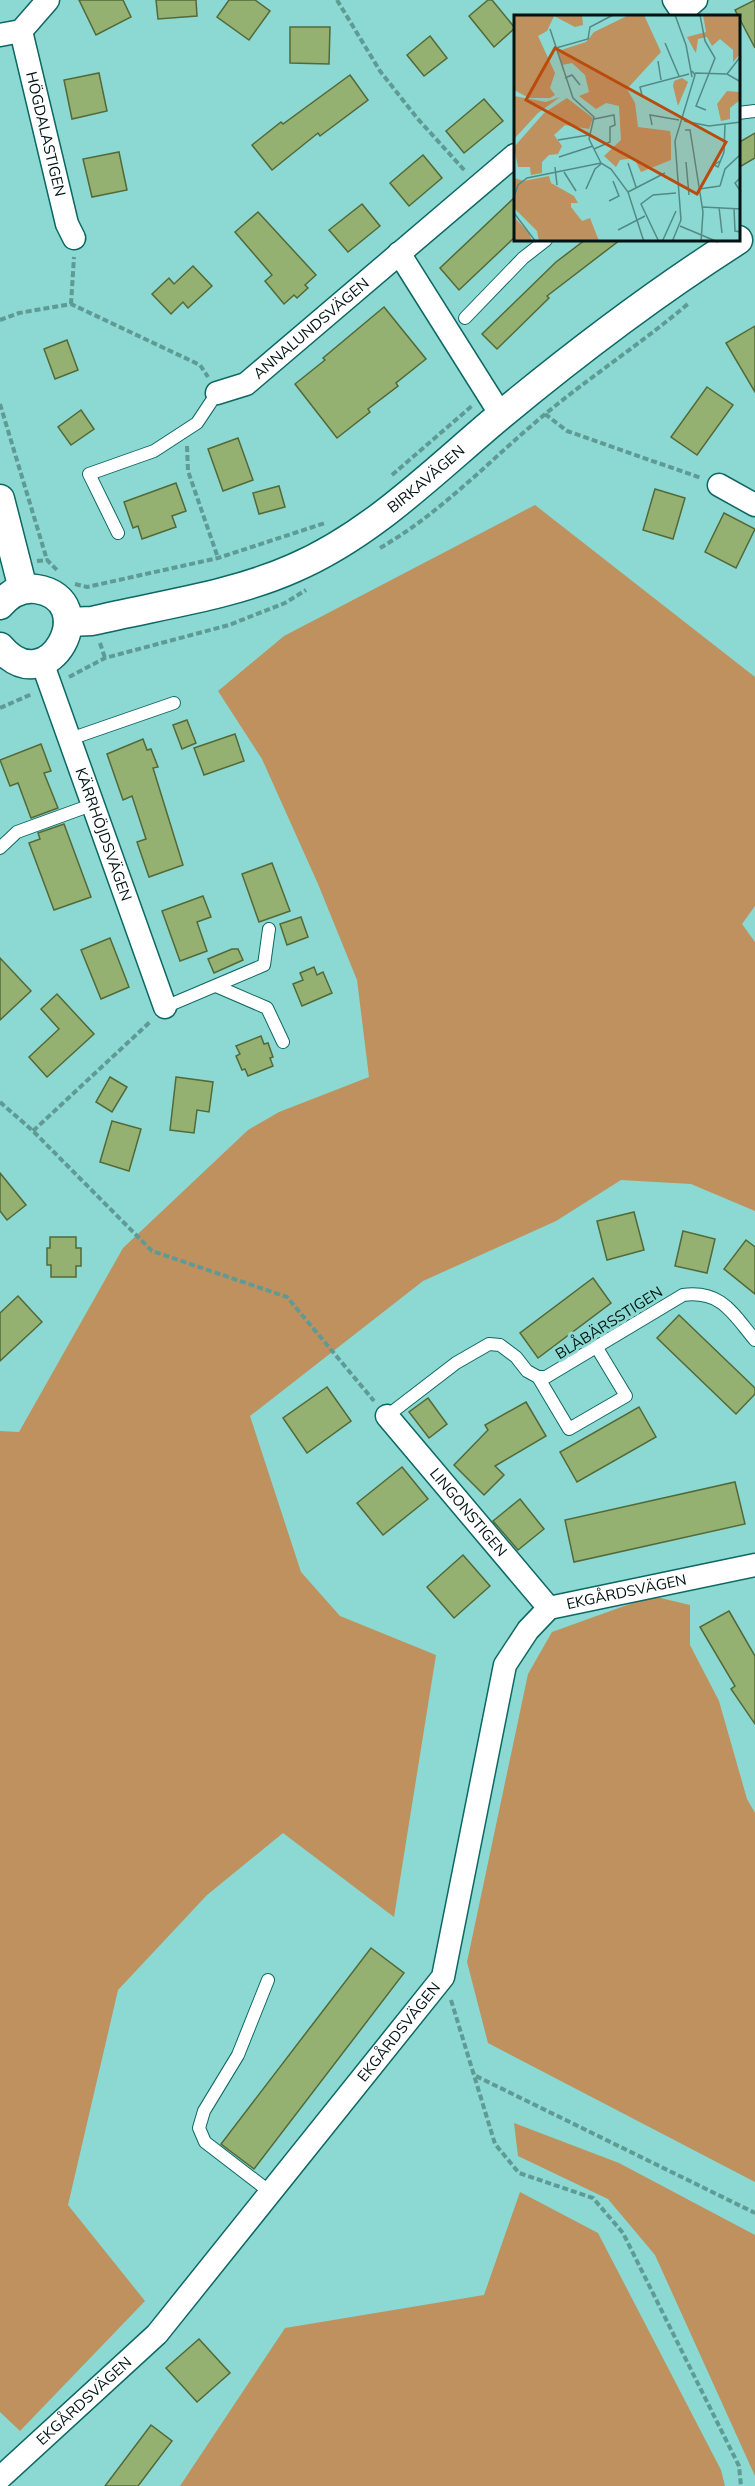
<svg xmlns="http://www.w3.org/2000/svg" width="755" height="2486" font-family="Mulish,sans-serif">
<rect width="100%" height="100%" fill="#8bd9d2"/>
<g fill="#be915f">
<polygon points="535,505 755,677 755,906 742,924 755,942 755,1211 691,1184 621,1180 556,1221 423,1281 250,1416 301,1572 340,1616 436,1655 394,1917 283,1833 207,1895 118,1990 68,2205 145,2301 20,2431 0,2412 0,1431 19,1432 123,1248 248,1130 279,1112 369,1077 357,980 318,884 262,759 218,691 284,636"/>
<polygon points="652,1596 690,1605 690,1645 719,1701 747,1799 755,1813 755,2182 488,2043 467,1962 528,1674 552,1632"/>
<polygon points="514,2123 619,2163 755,2235 755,2476 655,2255 608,2199 518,2156"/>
<polygon points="520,2192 598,2233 721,2470 725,2486 180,2486 285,2328 484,2295"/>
</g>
<g fill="#95b172" stroke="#536937" stroke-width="1.5">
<polygon points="79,0 123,0 131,17 96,35"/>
<polygon points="156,0 196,0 197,16 158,19"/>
<polygon points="229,0 255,0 270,11 249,40 217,17"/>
<polygon points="488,0 492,0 515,28 494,47 469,16"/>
<polygon points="755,0 755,48 735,10"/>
<polygon points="290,27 330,27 329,64 290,63"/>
<polygon points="430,36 447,58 424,76 407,55"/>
<polygon points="99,73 107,111 72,119 64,80"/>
<polygon points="350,75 368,100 320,136 318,133 272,170 252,145 281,122 283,124"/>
<polygon points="484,99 503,121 464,153 446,131"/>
<polygon points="755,133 755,158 738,168 738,143"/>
<polygon points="119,152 127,190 92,197 83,159"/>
<polygon points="423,155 442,178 409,206 390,183"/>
<polygon points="515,197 515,237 459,290 440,268"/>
<polygon points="362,204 380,226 348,252 329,230"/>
<polygon points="258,212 316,275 305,285 308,288 297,298 294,295 284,304 265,281 272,275 235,232"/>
<polygon points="585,240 620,240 547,296 549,298 497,349 482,334 556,262"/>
<polygon points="193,266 212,286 188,308 183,302 171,314 152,294 169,278 174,284"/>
<polygon points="384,307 426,359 396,383 398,386 368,409 370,412 337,438 295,384 325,360 323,358"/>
<polygon points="755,326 755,392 726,343"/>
<polygon points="67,340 78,370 55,379 44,349"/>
<polygon points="707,387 733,405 697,455 671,437"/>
<polygon points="81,410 94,429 71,445 58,427"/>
<polygon points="238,438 253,480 223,491 208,449"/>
<polygon points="176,483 186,511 172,516 176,527 142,539 138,526 133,528 124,502"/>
<polygon points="279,486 285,507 259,514 253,493"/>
<polygon points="655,489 685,498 673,539 643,530"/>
<polygon points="724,513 755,529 736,568 705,552"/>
<polygon points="187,720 196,743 182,749 173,725"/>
<polygon points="235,734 244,761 204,775 194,748"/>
<polygon points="143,739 147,750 151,749 158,767 153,768 183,865 149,877 137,842 146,839 132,796 123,800 107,754"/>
<polygon points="41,744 51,771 44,773 58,808 31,818 18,783 10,786 0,760"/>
<polygon points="64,824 91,897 54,910 29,843 40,839 38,833"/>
<polygon points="272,863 290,911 259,922 242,874"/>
<polygon points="203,896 211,917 197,922 207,951 180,961 162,911"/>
<polygon points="301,917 308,937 287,945 280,924"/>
<polygon points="110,938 129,987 101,999 81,950"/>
<polygon points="232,949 238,949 243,960 214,973 208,959"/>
<polygon points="0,958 31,991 0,1020"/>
<polygon points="314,967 317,975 323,972 332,993 302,1006 293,984 303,980 300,973"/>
<polygon points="57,994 94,1034 47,1077 29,1057 59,1029 41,1009"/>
<polygon points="261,1036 264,1044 268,1043 273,1057 270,1058 273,1066 248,1076 245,1069 242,1070 236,1056 240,1054 236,1046"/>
<polygon points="110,1077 127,1087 112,1112 96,1102"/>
<polygon points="176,1077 213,1082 209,1112 197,1110 194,1133 170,1130"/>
<polygon points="112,1121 141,1129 129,1171 100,1162"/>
<polygon points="0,1173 26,1205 7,1220 0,1211"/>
<polygon points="634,1212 644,1250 607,1260 597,1221"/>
<polygon points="683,1231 715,1239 707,1273 675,1266"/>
<polygon points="50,1237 76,1237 76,1248 81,1248 81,1266 76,1266 76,1277 51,1277 51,1265 47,1265 47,1248 50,1248"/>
<polygon points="746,1240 755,1247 755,1294 724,1269"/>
<polygon points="593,1278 611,1303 538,1358 520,1333"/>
<polygon points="18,1296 42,1322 0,1361 0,1313"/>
<polygon points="679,1315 755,1388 755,1394 736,1414 657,1338"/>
<polygon points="327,1387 351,1421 307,1453 283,1418"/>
<polygon points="428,1398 447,1424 429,1438 409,1412"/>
<polygon points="526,1402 546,1436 495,1466 504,1475 484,1495 454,1465 488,1430 485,1425"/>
<polygon points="639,1407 656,1437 577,1482 560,1452"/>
<polygon points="402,1467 428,1499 383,1535 357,1503"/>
<polygon points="735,1482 745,1524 574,1562 565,1520"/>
<polygon points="520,1499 544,1529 518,1550 493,1521"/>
<polygon points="463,1555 490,1586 454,1618 427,1587"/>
<polygon points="729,1611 755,1656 755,1724 731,1689 735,1686 700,1627"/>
<polygon points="371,1948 404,1973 254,2169 221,2144"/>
<polygon points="199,2339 230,2373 197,2402 166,2368"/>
<polygon points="151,2425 172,2441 138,2486 105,2486"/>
</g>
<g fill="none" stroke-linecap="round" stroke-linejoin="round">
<defs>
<g id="service">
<polyline points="738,113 755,111"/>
<polyline points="465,318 523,258 546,240"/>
<polyline points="118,533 89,474 154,451 197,423 217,393"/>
<polyline points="70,739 174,703"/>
<polyline points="0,848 17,832 94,804"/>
<polyline points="216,986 267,1008 283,1042"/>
<polyline points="165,1007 264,965 269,929"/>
<polyline points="538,1377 569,1429 626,1396 597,1348"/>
<path d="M387,1416L456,1363L489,1344L500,1345L516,1357L527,1371L538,1377H546L683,1295C722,1290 733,1314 755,1340"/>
<polyline points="268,1980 238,2055 204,2111 199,2128 205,2142 270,2192"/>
</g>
<g id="minor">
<polyline points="674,0 682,12 696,0"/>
<path id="s1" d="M21,31L67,224L74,238"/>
<polyline points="0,35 21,31 48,0"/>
<polyline points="399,253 501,415"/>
<path id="s2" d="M217,393L246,384L515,155"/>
<polyline points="719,485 755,505"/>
<path id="s3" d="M42,662L165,1007"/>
<path id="s4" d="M387,1416L549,1608"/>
<path id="s5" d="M0,2478L157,2334L443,1977L505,1665L528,1630L549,1608L755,1565"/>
</g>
<g id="tertiary">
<polyline points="0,499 23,589"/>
<path d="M0,605C9,594 21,587 36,589C104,599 49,705 0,647"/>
<path id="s6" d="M68,622L92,621C159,605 231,596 294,568C373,534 436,469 501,415C577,352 655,293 738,240"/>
</g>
</defs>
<use href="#service" stroke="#0d6863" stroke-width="14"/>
<use href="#minor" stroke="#0d6863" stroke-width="25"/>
<use href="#tertiary" stroke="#0d6863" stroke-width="31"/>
<g stroke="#5f9a95" stroke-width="4" stroke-dasharray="6 3" stroke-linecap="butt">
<polyline points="337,0 380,71 417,118 466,172"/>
<polyline points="71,304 74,257"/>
<polyline points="0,320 19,313 71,304 200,365 208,377"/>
<polyline points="0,404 47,560"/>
<polyline points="545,414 567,431 701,478"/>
<polyline points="187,446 188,471 218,558"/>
<polyline points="392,475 473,405"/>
<path d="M380,548C441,513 490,460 544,415C591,376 642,343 689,303"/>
<polyline points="37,561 47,560 58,571"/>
<polyline points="75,584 87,587 218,558 325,523"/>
<polyline points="100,643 105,658"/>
<polyline points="69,677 105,658 229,625 285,603 306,590"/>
<polyline points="0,708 32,694"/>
<polyline points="0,1102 33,1131 152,1251 287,1297 374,1401"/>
<polyline points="33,1131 151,1021"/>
<polyline points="451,2000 495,2144 519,2173 593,2198 623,2233 739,2466 741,2486"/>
<polyline points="476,2076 755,2213"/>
</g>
<use href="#service" stroke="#fff" stroke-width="12"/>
<use href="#minor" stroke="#fff" stroke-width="22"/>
<use href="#tertiary" stroke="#fff" stroke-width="28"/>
</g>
<g text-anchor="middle" stroke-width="6" stroke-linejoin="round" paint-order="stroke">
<g font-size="15" fill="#001312" stroke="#8bd9d2">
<text dy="5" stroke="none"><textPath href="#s1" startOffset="106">HÖGDALASTIGEN</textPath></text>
<text dy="5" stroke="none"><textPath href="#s2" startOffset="116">ANNALUNDSVÄGEN</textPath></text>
<text dy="5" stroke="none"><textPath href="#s6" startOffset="393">BIRKAVÄGEN</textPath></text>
<text dy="5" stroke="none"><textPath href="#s3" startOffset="183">KÄRRHÖJDSVÄGEN</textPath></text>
<text transform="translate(609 1323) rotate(-32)" y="5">BLÅBÄRSSTIGEN</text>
<text dy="5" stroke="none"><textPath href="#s4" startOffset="126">LINGONSTIGEN</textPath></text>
<text dy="5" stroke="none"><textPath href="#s5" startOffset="1140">EKGÅRDSVÄGEN</textPath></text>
<text dy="5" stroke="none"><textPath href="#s5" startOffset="600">EKGÅRDSVÄGEN</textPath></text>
<text dy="5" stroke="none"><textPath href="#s5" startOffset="114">EKGÅRDSVÄGEN</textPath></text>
</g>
</g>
<g transform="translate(514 15)">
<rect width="226" height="226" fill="#8bd9d2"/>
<path d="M0,0H68L69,10L61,12L40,1L33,16L24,21L41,58L36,73L41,80L36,83H15L0,75ZM115,0H130L147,37L113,74L121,88L124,112L156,116L157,123V145L127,157L120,143L106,145L102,152L90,141L107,125L105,91L92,88L82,94L65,81L75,77L71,60L58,48L48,50L44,36L72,27L80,17ZM189,0H226V39L219,47V35L206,24L198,31L193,22L184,24L182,38L180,35L173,22L192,17ZM168,63L174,67L164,91L159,71L160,66ZM213,76L226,77V85L216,93V104L207,106L203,89ZM0,81L32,87L46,82L24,98L0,124ZM53,83L79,103L75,114L51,110L40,120L48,131L44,139L35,140L28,147V158L17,160L16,152H4L0,132L30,98ZM35,161L37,168L60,181L64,188H57V192L68,206L76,203L85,226H25L23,216L0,193V163L10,166ZM0,202L15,218L18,226H0Z" fill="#be915f"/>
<path fill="none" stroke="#538a85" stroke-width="1.5" d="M161,0L172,30L178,62M186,0L191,26L201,43L182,91L192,95M36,14L59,83L80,102L75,124L87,148M151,28L165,61M42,33L74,24L76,12L99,0M144,46L147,65M181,58L213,59L227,67M213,59L227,41M51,63L58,60L66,70M128,80L126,72L175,59M170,106L195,111L227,107M138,110L136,100L165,105M171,115H176L189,197L187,227M44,125L75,120M80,134L96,127V112L101,110L100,100L80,104M45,142L79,131M206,146L200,150L204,152L210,137L211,109M172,147L175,180M114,148L122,172M41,152L43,170M50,157L62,176M227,162L221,168L227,177M206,171L211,154L227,139M72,174L81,154L87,149M185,174L206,171M114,177L151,158M0,182L4,170L13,163L87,148L97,154L114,177L130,227M95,186L105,181L99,166M189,192L227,194M205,192L208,218M220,193L221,216L227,217M0,198L22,227M166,211L204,227M104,215L131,201M145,227L127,189L139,180L162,178M148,227L162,196M158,227L167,205L161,126L181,60L178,56"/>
<path fill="#ba4b0d" fill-opacity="0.15" stroke="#ba4b0d" stroke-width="3" d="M41,33L212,127L183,179L12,85Z"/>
<rect width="226" height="226" fill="none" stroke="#001312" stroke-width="3"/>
</g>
</svg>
